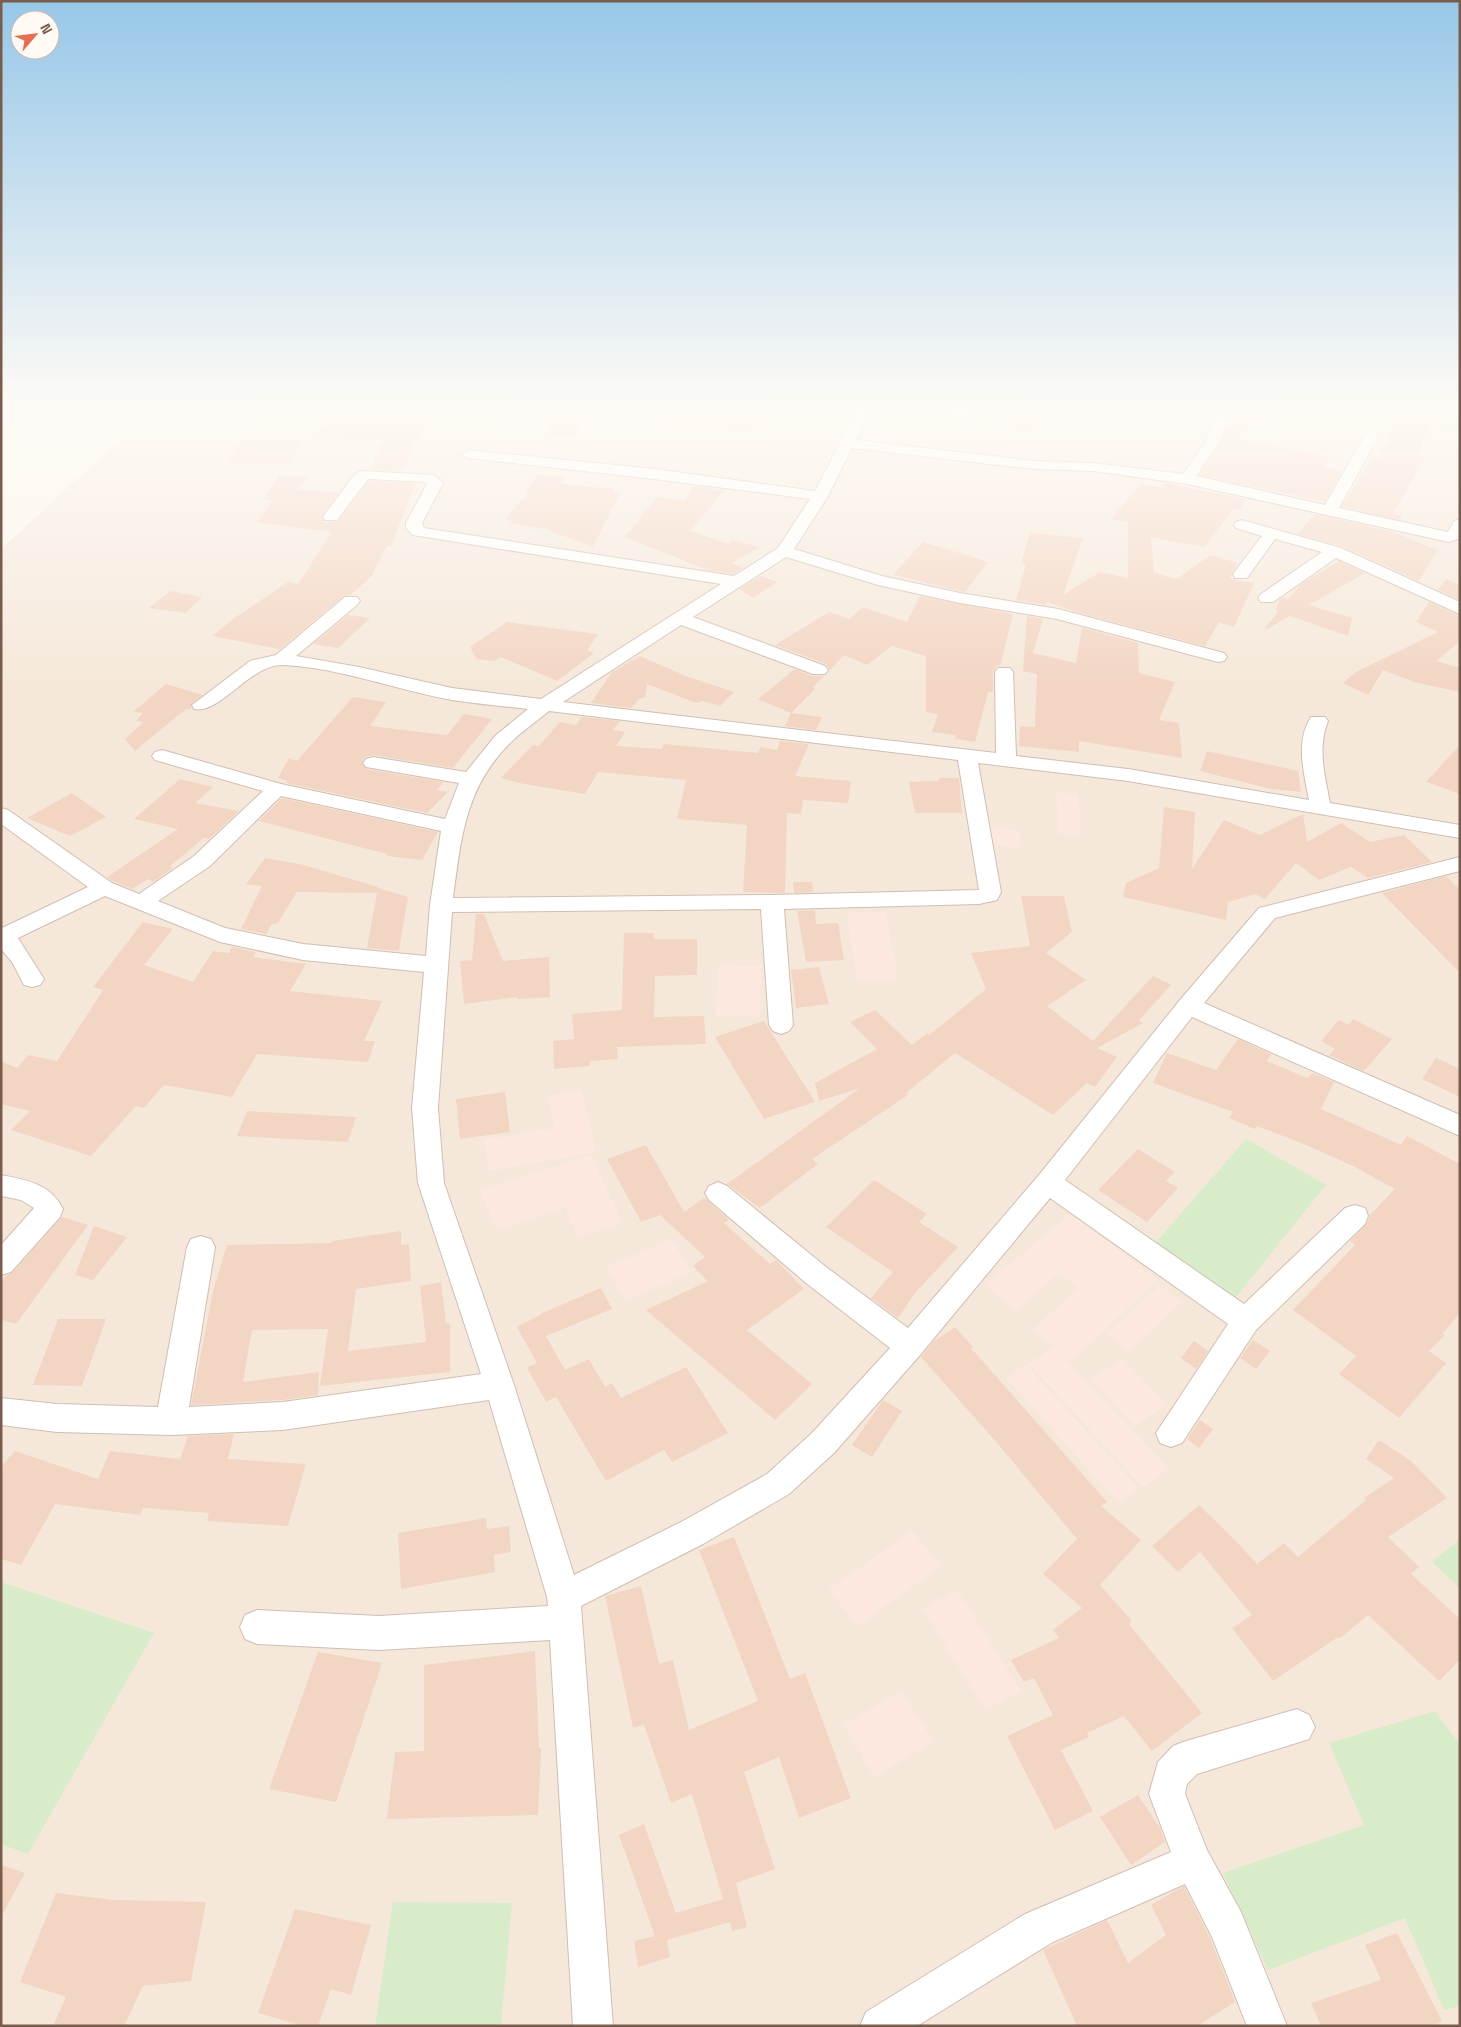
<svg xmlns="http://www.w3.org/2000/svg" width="1461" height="2027" font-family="'Space Grotesk',sans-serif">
<rect width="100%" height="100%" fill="#fdf6ec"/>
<polygon fill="#f5e8da" points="158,405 1460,405 1460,2026 1,2026 1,549"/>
<g fill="#fde8e0">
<polygon points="1056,792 1078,794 1081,836 1059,834"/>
<polygon points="989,827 1020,831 1019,848 987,844"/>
<polygon points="886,912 898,980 857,981 847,913"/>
<polygon points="718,965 761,966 760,1017 716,1016"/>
<polygon points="581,1090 596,1152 489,1171 484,1140 554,1128 548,1096"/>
<polygon points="591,1155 622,1223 578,1237 565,1207 497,1230 480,1190"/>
<polygon points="1070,1214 1158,1280 1071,1361 1055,1349 1169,1469 1143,1487 1029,1364 1054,1347 1033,1329 1079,1288 1059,1273 1016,1310 985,1285"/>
<polygon points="671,1239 691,1272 626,1301 606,1267"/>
<polygon points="1160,1285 1182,1302 1129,1351 1107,1334"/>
<polygon points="1123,1359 1167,1404 1135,1426 1091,1379"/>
<polygon points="1026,1365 1139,1489 1118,1503 1006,1378"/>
<polygon points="912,1531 941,1566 857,1626 829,1589"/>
<polygon points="957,1590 1021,1691 985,1710 923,1608"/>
<polygon points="902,1691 933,1742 874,1777 844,1724"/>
</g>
<g fill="#d8ecc9">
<polygon points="1455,405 1460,405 1460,434 1436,429"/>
<polygon points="1246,1139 1326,1185 1233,1301 1151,1248"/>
<polygon points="1460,1539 1460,1588 1432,1562"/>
<polygon points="1,1582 154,1633 28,1854 1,1844"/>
<polygon points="1435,1711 1460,1745 1460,2006 1444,2010 1405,1918 1268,1970 1223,1873 1364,1825 1329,1743"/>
<polygon points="393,1902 512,1903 501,2026 375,2026"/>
</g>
<g fill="#f3d5c3">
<polygon points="347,405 441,405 414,445 403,471 370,470 385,440 316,437"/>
<polygon points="692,405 764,405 753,430 694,425 693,428 665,426 676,408 689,409"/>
<polygon points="1016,405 1041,405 1030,430 1006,427"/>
<polygon points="1244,405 1270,405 1237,439 1330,457 1324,467 1342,471 1325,502 1199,475"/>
<polygon points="1413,405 1438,405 1418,454 1426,456 1393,514 1402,516 1400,520 1342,507 1372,456 1380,458 1401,411 1410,413"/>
<polygon points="554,408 584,410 577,437 547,435"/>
<polygon points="242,439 301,440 289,464 228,463"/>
<polygon points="538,474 565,477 560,484 614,489 614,493 620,493 593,547 550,531 551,530 509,523 512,520 505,519 528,494 525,494"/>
<polygon points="280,475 310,476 298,489 339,493 322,516 325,522 338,521 369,481 416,483 391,546 387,546 371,577 350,595 344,596 280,649 212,636 236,617 288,582 298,584 332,532 257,522 273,500 264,499"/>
<polygon points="1166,483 1245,499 1240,509 1234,508 1204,547 1151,537 1154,573 1177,579 1210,555 1238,563 1230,577 1235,580 1254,583 1234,627 1219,622 1205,646 1076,612 1047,602 1046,605 1016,600 1026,564 1021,563 1030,533 1083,538 1063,595 1100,572 1128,578 1128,522 1111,519 1141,484 1162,488"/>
<polygon points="694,486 724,490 690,531 728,544 733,540 759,547 732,563 743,568 734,574 708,570 625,537 657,497 685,501"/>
<polygon points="1315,514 1393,532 1437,550 1419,581 1342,546 1297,534"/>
<polygon points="923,542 963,554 988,562 965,592 893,575"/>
<polygon points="1339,561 1365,573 1309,605 1352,618 1348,636 1290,616 1267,629 1265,628 1278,612 1276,611 1279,600 1283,597 1289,599 1301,584"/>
<polygon points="761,576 777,582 753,598 739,589"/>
<polygon points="1446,579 1460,585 1460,600 1438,590"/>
<polygon points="170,591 202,597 186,613 149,608"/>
<polygon points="920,596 1013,614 1000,666 997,665 993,672 993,692 988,692 975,742 955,739 956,735 932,732 938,714 926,712 926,656 892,646 867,665 844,655 830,670 826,664 775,645 829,612 849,619 863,607 907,622"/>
<polygon points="1429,602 1460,616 1460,641 1436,661 1460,668 1460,692 1414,682 1383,670 1368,695 1343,683 1356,672 1438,632 1416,622"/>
<polygon points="348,615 370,618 338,648 313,644"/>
<polygon points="1027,616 1043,619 1033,653 1076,663 1082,628 1138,643 1139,673 1175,682 1159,720 1179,723 1182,758 1079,741 1079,752 1019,746 1020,726 1035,727 1037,674 1023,671"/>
<polygon points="507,622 598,634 587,650 594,653 557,681 501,657 495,661 477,659 470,647"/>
<polygon points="640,656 688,677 734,692 720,706 703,701 696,703 647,684 645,697 639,699 631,708 591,703 612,672"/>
<polygon points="795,669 812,676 824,676 813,687 815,689 791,713 822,717 816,730 785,726 791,713 758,699"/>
<polygon points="166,684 203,695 191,704 191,709 186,709 135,751 125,739 144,722 136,721 143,713 133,712"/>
<polygon points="353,697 386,702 370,726 447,735 464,714 492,719 453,768 373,755 365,757 362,762 366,769 443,782 437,790 448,792 427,813 286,783 287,781 278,778 289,758 297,761"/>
<polygon points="582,717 620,721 613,730 625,732 616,746 661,749 664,744 758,753 761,747 777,750 780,741 809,744 795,776 851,781 848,803 803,800 801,814 787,813 785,893 743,892 747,825 677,819 686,780 598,772 585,794 519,783 501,778 533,745 539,746 560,722 576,725"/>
<polygon points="1460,745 1460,794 1426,782"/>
<polygon points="1207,751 1298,771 1301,792 1271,789 1200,771"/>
<polygon points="939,778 959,778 962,813 915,813 909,782 939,781"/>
<polygon points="180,779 213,787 195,803 239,811 209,839 204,838 170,866 173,868 153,882 148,879 132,889 113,881 107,877 178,829 134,819"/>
<polygon points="72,793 106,817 70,836 27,818"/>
<polygon points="282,798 438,832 422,860 387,856 387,854 259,821"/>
<polygon points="1164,807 1195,812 1192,869 1224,820 1260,835 1303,814 1307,842 1341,823 1370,842 1404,835 1432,862 1368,878 1351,867 1319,880 1296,863 1265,899 1255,894 1228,902 1226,920 1123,897 1126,883 1159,868"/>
<polygon points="265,858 300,864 378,887 377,893 297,892 278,923 272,924 266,934 241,929 262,886 246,884"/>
<polygon points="1446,876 1460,890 1460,973 1382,893"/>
<polygon points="793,882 812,882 813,892 794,893"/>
<polygon points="378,888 408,897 399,951 367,948"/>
<polygon points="1021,896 1064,896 1072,932 1046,953 1086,980 1047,1006 1093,1041 1153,976 1171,985 1139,1020 1143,1023 1097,1048 1117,1057 1095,1087 1087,1083 1053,1115 955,1053 906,1093 908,1095 812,1159 818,1164 760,1208 727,1184 860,1088 819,1101 815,1083 877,1049 850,1022 875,1010 912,1045 927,1033 929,1035 986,989 971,953 1030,946"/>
<polygon points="815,910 816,924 838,923 844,960 806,962 797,911"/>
<polygon points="476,914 484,914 503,961 549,957 550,997 517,999 517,997 464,1004 460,961 472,960"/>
<polygon points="143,922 173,929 144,965 193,982 213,951 229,953 232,947 256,952 253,957 306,964 290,991 382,1001 364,1041 375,1041 368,1062 257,1054 232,1097 164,1085 144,1108 136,1106 91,1156 11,1130 30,1111 1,1104 1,1061 17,1068 28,1055 57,1061 103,990 93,987"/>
<polygon points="624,933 654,933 654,939 697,939 697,975 655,976 654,1017 704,1016 706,1044 617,1047 618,1059 590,1061 590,1066 554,1069 553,1041 574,1039 572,1014 622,1010"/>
<polygon points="819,967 829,1004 796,1008 791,970"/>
<polygon points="1353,1019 1392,1039 1364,1071 1329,1055 1335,1049 1321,1041 1339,1020 1348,1025"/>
<polygon points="764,1021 815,1102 764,1119 715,1037"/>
<polygon points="1238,1039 1271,1054 1267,1061 1307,1078 1312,1073 1334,1082 1321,1109 1401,1145 1407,1136 1460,1164 1460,1313 1442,1334 1445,1335 1429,1351 1446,1363 1399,1418 1339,1374 1356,1356 1293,1310 1355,1245 1350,1241 1366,1225 1370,1215 1395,1189 1355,1167 1304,1144 1257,1126 1255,1129 1229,1118 1233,1112 1153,1083 1167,1053 1216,1070"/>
<polygon points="1436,1058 1460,1069 1460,1097 1422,1079"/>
<polygon points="505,1092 510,1132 460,1139 456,1099"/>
<polygon points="247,1111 356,1117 348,1142 237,1136"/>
<polygon points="646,1145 684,1212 704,1198 706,1199 729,1220 724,1223 770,1264 776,1260 804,1289 747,1330 812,1384 775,1420 646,1310 708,1281 693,1266 705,1257 660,1215 641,1222 607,1159"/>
<polygon points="1138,1149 1175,1172 1166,1181 1178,1188 1147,1222 1098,1190"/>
<polygon points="874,1180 927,1214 919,1222 958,1247 915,1293 898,1318 871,1298 893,1272 826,1227"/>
<polygon points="62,1217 88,1225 16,1324 1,1320 1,1282 7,1275 12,1273"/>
<polygon points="94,1226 127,1237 93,1280 75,1275"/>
<polygon points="401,1231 401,1245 409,1244 411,1281 356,1289 348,1351 426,1342 420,1286 441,1282 446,1323 450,1324 450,1372 320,1386 328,1329 252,1330 243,1382 319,1372 318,1395 283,1400 191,1405 213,1291 227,1245 332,1243 332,1241"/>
<polygon points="601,1288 612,1309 546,1336 565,1370 589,1359 605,1387 612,1383 621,1398 686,1367 728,1433 672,1462 664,1450 606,1481 556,1397 546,1402 527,1368 537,1363 517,1327 542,1314 542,1313"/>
<polygon points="58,1319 106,1319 82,1386 33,1385"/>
<polygon points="955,1327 973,1347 971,1348 1107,1502 1101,1506 1141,1540 1100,1585 1132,1621 1129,1624 1202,1713 1152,1751 1124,1716 1087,1733 1089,1737 1061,1750 1093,1811 1055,1830 1007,1736 1053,1715 1034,1678 1024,1682 1011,1660 1059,1638 1053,1630 1082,1608 1043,1574 1077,1539 998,1444 921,1357 934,1341"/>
<polygon points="1253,1340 1270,1351 1256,1369 1240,1358"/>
<polygon points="1194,1341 1208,1351 1196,1369 1181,1358"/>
<polygon points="883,1400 902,1411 872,1457 852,1445"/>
<polygon points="1200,1420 1213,1429 1199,1448 1187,1439"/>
<polygon points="234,1434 228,1459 306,1464 288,1526 207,1521 209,1513 143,1508 140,1515 55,1504 21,1565 1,1559 1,1467 15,1451 98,1479 110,1451 180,1459 188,1436"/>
<polygon points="1379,1440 1410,1460 1447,1498 1388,1537 1419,1567 1411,1574 1460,1619 1460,1660 1439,1681 1368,1615 1339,1639 1338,1637 1273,1681 1232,1628 1252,1615 1200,1552 1178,1572 1152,1546 1199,1505 1235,1540 1257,1564 1284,1543 1298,1557 1366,1500 1364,1498 1394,1478 1366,1459"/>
<polygon points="486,1518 487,1529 509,1526 511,1552 494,1555 495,1572 401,1589 398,1533"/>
<polygon points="734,1537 790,1679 805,1673 851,1798 799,1818 779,1757 744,1772 775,1869 736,1883 747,1927 732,1931 730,1922 667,1940 670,1957 638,1967 634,1941 655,1936 619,1835 644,1824 676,1913 723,1899 692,1794 671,1803 644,1725 633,1728 605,1596 641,1586 659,1664 673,1660 689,1730 758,1701 699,1550"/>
<polygon points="535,1651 539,1748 541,1748 538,1815 387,1819 395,1752 424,1751 424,1665"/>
<polygon points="318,1652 382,1663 336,1802 269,1789"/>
<polygon points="1138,1795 1160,1828 1165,1842 1131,1865 1100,1817"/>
<polygon points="1,1865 25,1873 1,1917"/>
<polygon points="1184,1886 1210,1938 1235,2002 1197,2026 1077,2026 1043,1950 1107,1920 1128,1963 1166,1935 1151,1905"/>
<polygon points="56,1893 113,1900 206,1902 191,1981 143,1986 124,2026 53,2026 66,1997 20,1982"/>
<polygon points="295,1909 371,1925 351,1995 331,1989 318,2026 303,2026 258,2013"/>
<polygon points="1397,1933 1442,2021 1432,2026 1321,2026 1311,2003 1381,1980 1365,1945"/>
</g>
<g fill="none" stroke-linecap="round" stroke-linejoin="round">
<defs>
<g id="street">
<path d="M860,405H874L856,440L1034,461L1094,463L1183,474L1205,443L1221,405H1235L1219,443L1196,476L1325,505L1365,435L1372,431L1379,435L1339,508L1448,532L1454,521L1460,519V538L1449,542L1187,484L1094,471L1034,469L852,448L828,496L794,549L882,576L960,593L1058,609L1224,653L1227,657L1224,661L1218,662L1057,619L960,603L878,585L786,557L693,617L825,666L828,670L825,674H813L681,625L563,702L996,753L995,672L998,668H1010L1013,672L1016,756L1128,769L1309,800C1304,774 1295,741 1311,717H1325L1328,721C1317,748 1325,776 1330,803L1460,825V838L1128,781L978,763L1001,892L997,900L979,904L784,909L793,1025L789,1031L781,1034L773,1031L769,1025L761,909L452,912L438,1108L444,1183L514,1385L574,1575L681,1522L767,1474L812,1433L890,1348L806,1283L709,1200L705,1193L709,1186L718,1182L727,1186L826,1267L908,1328L1039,1175L1180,1000L1259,908L1460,857V871L1275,918L1204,1003L1460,1115V1136L1192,1017L1065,1180L1244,1304L1345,1208L1355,1205L1365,1208L1368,1216L1365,1224L1256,1330L1182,1443L1171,1447L1160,1443L1156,1433L1228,1324L1050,1198L920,1355L834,1453L789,1494L703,1544L581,1606L613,2026H573L550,1640L379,1650L257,1644L245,1639L240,1627L245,1615L257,1610L379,1616L548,1606L547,1597L489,1400L283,1430L171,1435L57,1432L1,1425V1398L57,1404L158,1407L187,1247L191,1239L201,1236L211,1239L215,1247L189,1407L283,1402L481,1374L418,1183L412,1108L424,972L303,960L220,942L105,896L18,938L44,979L40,985L32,987L24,985L12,962L1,949L2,928L88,887L1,824V808L8,810L112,883L139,894L194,856L263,791L155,760L152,756L155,752L162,750L281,784L445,819L459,783L366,767L363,763L366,759L373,757L466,772L496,735L528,709C503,706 477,704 452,700C396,690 341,668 284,665C251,663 220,715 194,709L192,705L250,661L276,655L345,597H357L360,601L357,605L296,656L359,667L452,688L541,699L721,584L413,535L406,528V523L427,484L425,482L368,479L337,520H325L323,517L355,474L361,471L434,475L443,483L422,523L424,528L734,576L778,548L810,499L654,479L468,458L461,454L468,450L654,469L815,491ZM549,711L958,760L979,890L772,895L453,898C461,838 465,788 510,743C522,731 536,722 549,711ZM281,796L441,831L430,905L426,956L303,944L225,928L158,901L210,866Z"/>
<path d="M900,405C915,405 966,403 975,414L968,418L907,409Z"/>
<polygon points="1242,520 1341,548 1460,602 1460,614 1336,558 1273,602 1261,602 1258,598 1261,594 1322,552 1275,539 1247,578 1235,578 1233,574 1262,536 1236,528 1234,525 1236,522"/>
<path d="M1,1175C27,1180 51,1184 63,1209L60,1217L11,1272L1,1275V1245L34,1208L21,1200L1,1196Z"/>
<polygon points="1297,1709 1309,1715 1315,1727 1309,1739 1197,1774 1187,1784 1185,1794 1207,1850 1241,1912 1287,2026 1247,2026 1212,1937 1185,1884 1053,1942 917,2026 860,2026 866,2012 1025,1914 1171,1852 1149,1794 1158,1762 1173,1746 1186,1741"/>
</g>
</defs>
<use href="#street" stroke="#d1beb0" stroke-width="2"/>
<use href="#street" fill="#fff" fill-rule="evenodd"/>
</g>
<linearGradient id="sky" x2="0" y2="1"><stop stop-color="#97c7e8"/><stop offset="0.59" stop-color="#fefbf6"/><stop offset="1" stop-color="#fefbf6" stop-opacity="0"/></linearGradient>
<rect width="1461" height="689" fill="url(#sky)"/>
<rect width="1461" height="2027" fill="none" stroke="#7a5c4d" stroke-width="5"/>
<g transform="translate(35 35) rotate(62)"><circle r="24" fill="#fffaf3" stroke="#cabbb1"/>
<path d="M0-4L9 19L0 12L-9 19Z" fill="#e76f51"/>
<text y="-8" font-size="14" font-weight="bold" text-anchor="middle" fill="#7a5c4d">N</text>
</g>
</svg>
